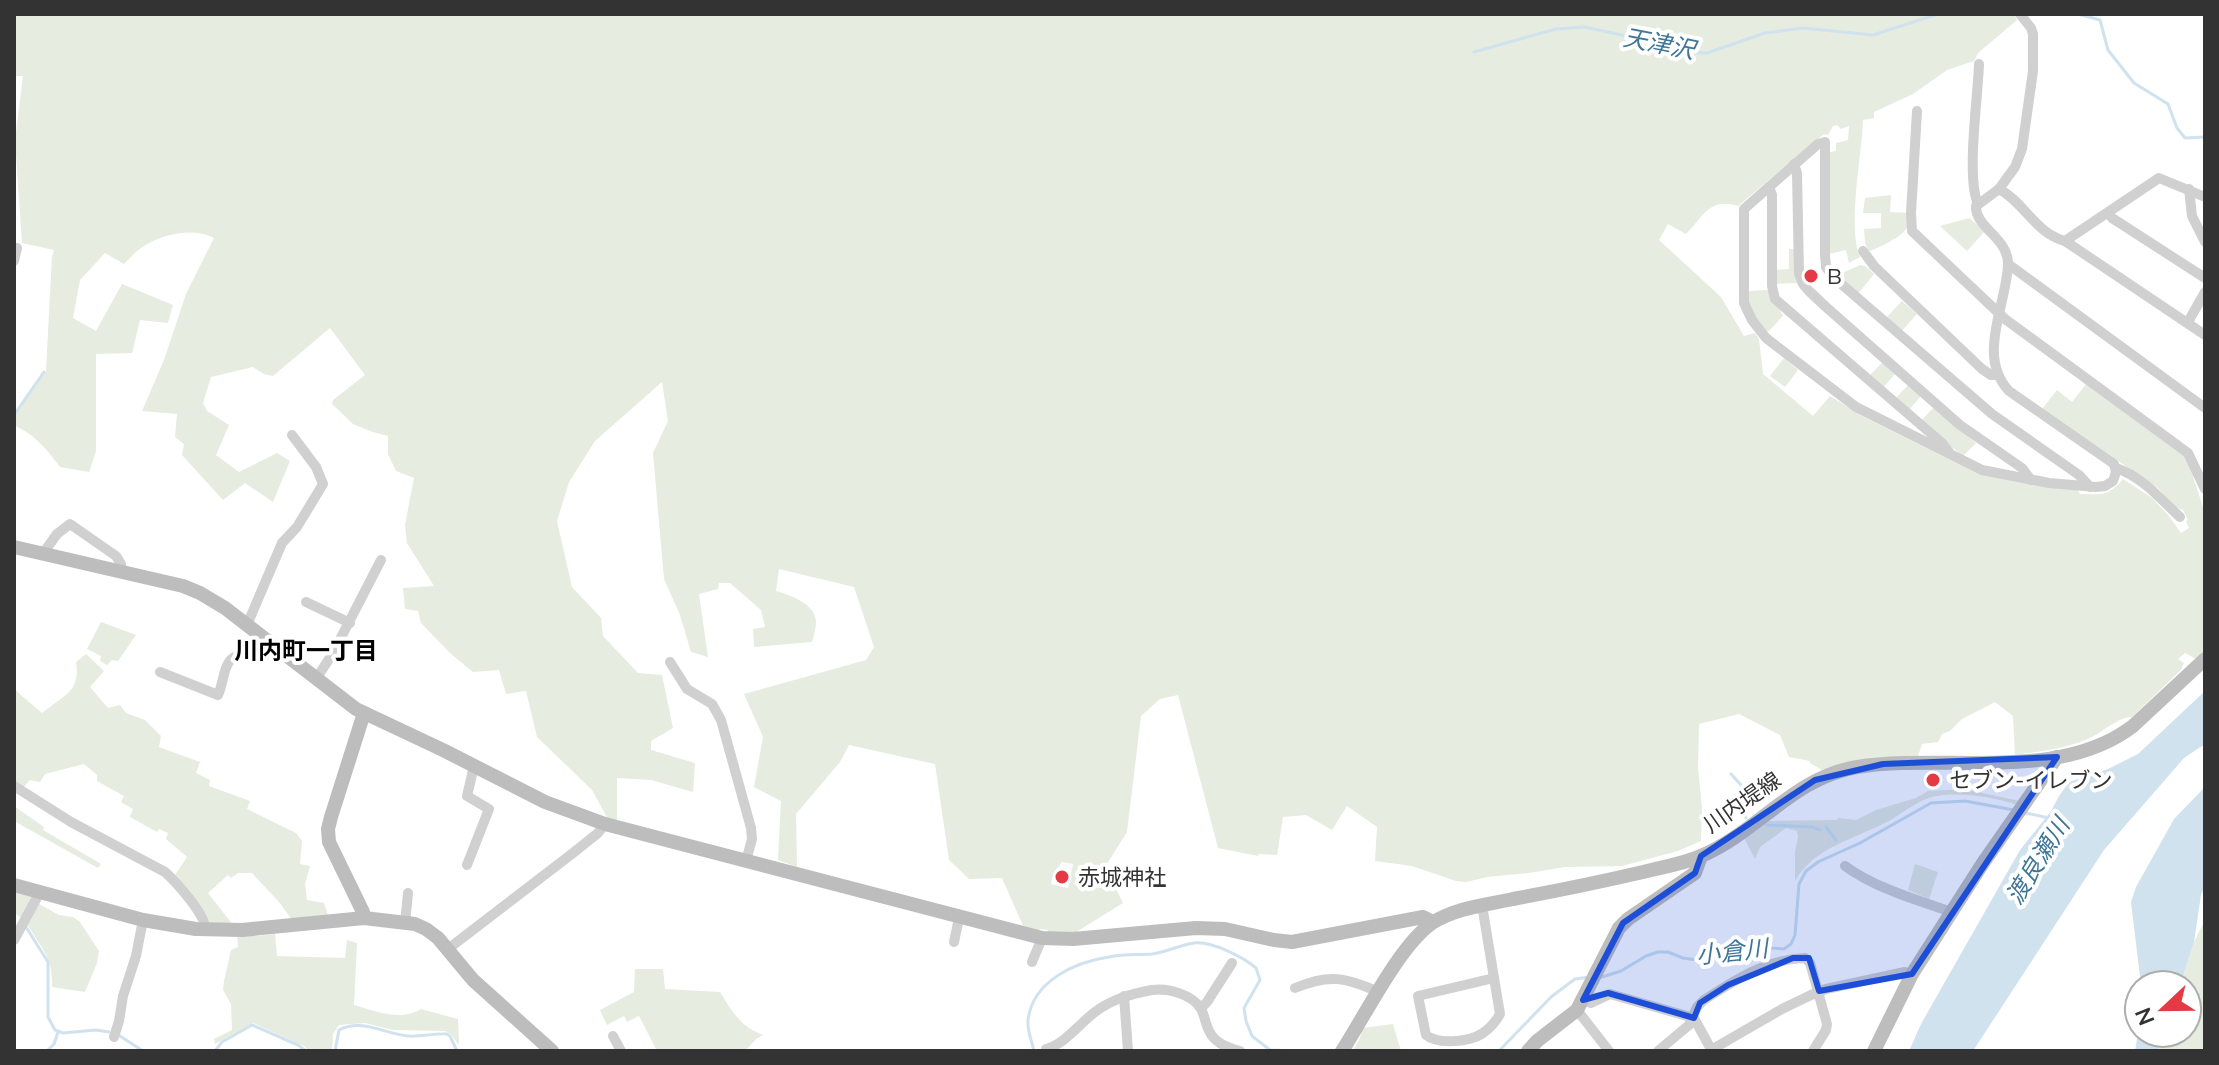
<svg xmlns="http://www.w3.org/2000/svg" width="2219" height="1065" font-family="Mulish,'Noto Sans JP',sans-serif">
<rect width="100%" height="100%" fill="#fff"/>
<g fill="#e6ecdf" fill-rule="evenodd">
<path d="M14,14H2014L2017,20L1978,53L1974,61L1947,70L1913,94L1874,112V118L1863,120C1862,154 1847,228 1860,257L1849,263L1846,250L1829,254L1830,152L1836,151V143L1848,140L1849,126L1841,129L1837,125L1833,126L1828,135L1824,134L1738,206C1709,197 1704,216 1686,234L1668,224L1659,240L1721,297L1744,336L1755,333L1759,339L1763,374L1813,416L1830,396L1862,416L1979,474L2077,489L2080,494C2102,494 2108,497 2123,479L2152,498L2168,515L2181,533L2189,528L2186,521L2188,520L2183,510L2175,507L2158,488L2042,409L2057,390L2072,402L2087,383L2186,456L2196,475L2193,477L2205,513V650L2196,659L2185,653L2178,659L2184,663L2181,670L2132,717C2116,718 2106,730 2092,737C2067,749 2041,751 2015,755L2013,716L1995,702L1962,719L1950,731L1942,734L1938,742L1922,744L1918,756L1842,764L1822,770L1810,763V761L1789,757L1780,735L1739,714L1699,724L1698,768L1702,808L1701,841L1678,851L1622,866L1565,867L1529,873L1487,877L1466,882L1456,881L1412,866L1375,861L1377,827L1347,806L1332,830L1306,815L1283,817L1277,855L1259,854L1258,856L1218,848L1178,695L1160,699L1141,716L1127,832L1105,867L1123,903L1073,934H1048V930L1040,929L1037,933L1025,930L1002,878L969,879L949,860L935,764L849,745L840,762L796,814L797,867L778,860L781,801L754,787L763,737L744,694L866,660L874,647L854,587L779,569L776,591C790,595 816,604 816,622C816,628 814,636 812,642L754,647L753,629L765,627L761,610L730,583H719L718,589L699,594L708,657L691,652L680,615L664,579L653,453L668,421L662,382L595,441L569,482L557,521L572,587L601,618L603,636L638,673L662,675L673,728L651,741V750L695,763L693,792L651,780L617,778V821L608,819L592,790L537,737L526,691L506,694L499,670L473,672L451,654L421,623L418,611L405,609L403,588L434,586L407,543L405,525L414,478L396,471L388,454V436L373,432L353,424L332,404L333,400L365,375L330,328L273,376L264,374L253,367L211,377L203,403L207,411L229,425L216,455L239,472L277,453L290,461L273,502L245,483L223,500L182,455L184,444L175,437L177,414L142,411L164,360L186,294L214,238C194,227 163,234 144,246C137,250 130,258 124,264L105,253L80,280L73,318L96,331L122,284L173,305L168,323L140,320L132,353L96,354V451L89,472L60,467C45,447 36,436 14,425V413L46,371L52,256L54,250L22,243L15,140L23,76H14ZM1062,862L1073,864L1068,888L1051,884L1053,874Z"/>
<path d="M1891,195L1890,212L1908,213C1907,218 1908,222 1907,227C1904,236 1877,249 1869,251L1865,243L1864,229L1881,228V213H1863L1865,198Z"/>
<polygon points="1969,218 1985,231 1967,251 1940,226"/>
<polygon points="1789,249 1794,249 1797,283 1774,284 1774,270 1789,269"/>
<polygon points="1860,265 1865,266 1874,274 1857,295 1839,278 1838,275"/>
<polygon points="1769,290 1783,316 1769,331 1764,331 1748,306 1748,291"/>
<polygon points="1902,301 1917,314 1900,333 1885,319"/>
<polygon points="1784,358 1798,370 1785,387 1770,376"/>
<polygon points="1883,362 1895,374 1882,389 1868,377"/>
<polygon points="1908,385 1921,396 1908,411 1895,399"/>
<polygon points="1934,407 1976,443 1963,456 1920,422"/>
<polygon points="101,622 136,635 118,661 112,660 107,665 100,661 101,656 87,649"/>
<path d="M86,654L104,671L90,687L108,708L120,705L126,713L145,720L161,736L159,747L200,762L196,773L210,780L209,786L250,801L247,809L296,833L302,841L300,864L310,866L305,884L307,900L324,903L328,915L292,920L280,903L252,873H238L231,878L228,875L208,893L233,925H212L175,875L187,857L166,839L168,833L159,829L157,832L130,817L133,809L121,802L124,796L97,781V775L84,764L45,774L40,782L30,780L23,788L14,781V689L42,713C63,696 81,692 76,662Z"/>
<path d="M1964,789L2020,801L2017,805C1994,797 1961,792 1937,796C1918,799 1904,813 1887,822C1855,839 1814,847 1795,881V852L1798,837L1797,831L1786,828L1760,847L1755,859L1744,838L1767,821L1837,820L1838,818L1856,820L1876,810L1916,798L1928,791Z"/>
<polygon points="14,806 44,827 43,830 101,864 98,868 14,821"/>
<polygon points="1915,864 1938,872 1929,899 1908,890"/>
<polygon points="14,890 34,898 23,920 14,912"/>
<path d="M39,904L59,915L73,917L80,922L99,951L97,963L85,992L52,987C53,957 42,949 27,924Z"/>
<polygon points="2205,920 2205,1051 2158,1051 2164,1033 2187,1033 2187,985 2180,985 2194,942"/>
<path d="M255,933L257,936L275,934L277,956L345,958L347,940L357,943L354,1005C376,1011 400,1022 421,1009L458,1019L459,1043L458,1044L451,1034L445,1031L393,1030L365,1023L339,1025L333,1034L332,1051H309L304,1046L253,1023L215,1044L214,1039L232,1030L231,1004L223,990L224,981L231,950L238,947L237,935Z"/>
<path d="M635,969H663L665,989L720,992C732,1012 741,1027 763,1035L756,1039L745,1051H657L639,1016L627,1022L624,1016L607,1025L600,1010L634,992Z"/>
<polygon points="1393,1024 1401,1051 1353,1051 1360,1038 1363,1028"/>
</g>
<g fill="#cfe2ee">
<polygon points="2205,691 2205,744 2184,758 2104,850 1973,1051 1909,1051 1921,1024 2020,850 2051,811 2059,796 2069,782 2108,769 2138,754"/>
<polygon points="2205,787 2205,886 2201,895 2194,942 2180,985 2141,985 2131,902 2136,887 2174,819"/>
<polygon points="2139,1027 2139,1033 2164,1033 2158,1051 2135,1051"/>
</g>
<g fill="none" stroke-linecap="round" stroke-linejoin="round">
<g stroke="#cfe2ee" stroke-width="3">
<polyline points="2078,14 2100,20 2108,50 2134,83 2168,104 2177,128 2185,138 2205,137"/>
<polyline points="1474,52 1556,29 1585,27 1626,36 1669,51 1707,53 1765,33 1803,28 1873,35 1938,14"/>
<polyline points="14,415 44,372"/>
<polyline points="1731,774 1743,787 1742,810 1746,818"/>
<polyline points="2026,813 2049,818"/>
<polyline points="1766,825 1812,827 1820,830"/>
<polyline points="1826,827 1836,840"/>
<polyline points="26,927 48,962 48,1017 55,1030 63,1033 96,1030 109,1032"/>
<polyline points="1602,977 1621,971 1646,956 1658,952 1668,952 1683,958 1697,960 1722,957 1746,946 1784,949 1791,944 1795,935 1799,884 1806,871 1818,862 1860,843 1931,803 1965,801 2014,810"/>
<polyline points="120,1036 143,1051"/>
<polyline points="47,1051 54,1044 58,1032"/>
<polyline points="215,1051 222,1042 252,1025 298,1045 306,1051"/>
<path d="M335,1051L339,1030C362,1018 385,1034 408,1036C421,1037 434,1033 447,1034L450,1036L457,1051"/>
<path d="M1034,1051C1032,1041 1027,1031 1028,1021C1032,981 1075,962 1109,957C1123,954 1138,955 1152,954C1167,952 1180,945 1194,943C1212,941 1243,957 1256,968L1260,980L1244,1008L1246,1021L1252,1036L1270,1050L1296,1051"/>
<polyline points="1499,1051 1551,997 1575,979 1590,977"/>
</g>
<g stroke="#d0d0d0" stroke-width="10">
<polyline points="1917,111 1911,213 1912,231 2005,319 2188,453 2205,489"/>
<polyline points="1794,164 1797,173 1799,274 1803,284 1809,291 1826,307 1960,425 2022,468 2031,480"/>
<polyline points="1769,187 1772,195 1772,286 1775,299 1942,443 1949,452"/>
<polyline points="1999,189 2015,167 2022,149 2033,71 2033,34 2031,28 2020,14"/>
<polyline points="2189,189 2192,216 2205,242"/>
<path d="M1978,204C1966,178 1978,97 1979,64"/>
<polyline points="2108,213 2112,218 2205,278"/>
<polyline points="2065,241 2205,335"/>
<polyline points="14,248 17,248 14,261"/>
<polyline points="1863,251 1874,266 1982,369 1991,375 1997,375"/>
<polyline points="2008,264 2205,408"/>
<polyline points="2188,322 2205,292"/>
<path d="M2116,468C2143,477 2160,499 2180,517"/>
<path d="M2090,487L2079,475L1992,414L1832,276L1826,267L1825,255V142L1818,144L1744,209V303L1752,320L1766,338L1856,407L1982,470L2049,483L2096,487L2105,486L2113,481L2116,472L2114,464L2009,391C1976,356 2007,304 2008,264C2008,237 1975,228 1976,206L1999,189C2024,202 2035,233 2065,241L2159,178L2205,197"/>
<polyline points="42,555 57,534 70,524 116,556 121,564 121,572"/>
<polyline points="306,602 350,623"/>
<polyline points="247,625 282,543 297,527 323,484 316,467 292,435"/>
<polyline points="670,662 687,689 712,704 721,720 751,828 752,839 746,861"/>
<path d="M160,672L218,695C223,685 223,670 229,662C242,645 264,662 279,650"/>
<polyline points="316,679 333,653 381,560"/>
<path d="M14,786L71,822L165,872C177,883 205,914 206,930"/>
<polyline points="467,865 489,809 467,796 474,766"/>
<path d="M1845,866C1877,889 1915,899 1951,912"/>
<polyline points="1482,905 1494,978"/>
<polyline points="405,923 408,893"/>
<polyline points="14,940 40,892"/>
<polyline points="954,942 959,918"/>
<polyline points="448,949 573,853 598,833 605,824"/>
<polyline points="1032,962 1042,938"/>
<path d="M1494,978L1500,1014C1496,1021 1489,1029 1483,1033C1470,1042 1438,1045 1426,1035L1418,996Z"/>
<path d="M1295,988C1331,973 1344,978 1379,992"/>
<polyline points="1124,996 1128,1051"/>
<polyline points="1583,1000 1591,1003 1610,994 1694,1018 1712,1051"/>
<polyline points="1201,1008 1207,1002 1232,963"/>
<polyline points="1577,1010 1609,1051"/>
<polyline points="613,1036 621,1051"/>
<polyline points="114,1037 119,1021 123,996 136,956 143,920"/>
<path d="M1046,1049C1065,1044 1080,1023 1095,1012C1112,999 1131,994 1152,990C1168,988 1192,994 1201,1009C1204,1014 1205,1021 1207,1026C1212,1042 1225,1047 1240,1051"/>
<polyline points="1711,1050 1782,1009 1811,995 1826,989 1905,972 1912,974"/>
<path d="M1658,1051L1689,1025L1697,1007L1704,1000C1735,980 1767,959 1805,958L1810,963L1827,1024L1826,1030L1813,1051"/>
</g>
<g stroke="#bdbdbd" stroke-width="14">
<polyline points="14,547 183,586 200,593 225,608 356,709 443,750 545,802 605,824 1042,938 1073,939 1196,928 1225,929 1274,940 1292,942 1423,917 1433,922"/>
<polyline points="14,885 143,920 196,929 242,930 364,918 415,924 426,929 438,938 473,980 552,1051"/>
<polyline points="364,918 363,912 329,842 328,829 331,817 364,713"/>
<path d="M1342,1051C1365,1016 1399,946 1432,923C1455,908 1486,905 1513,899C1556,891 1600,882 1643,872C1662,867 1683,864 1701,856C1758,832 1794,777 1857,767C1945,753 2059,783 2133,726L2205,659"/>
<polyline points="1528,1051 1537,1041 1577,1010 1619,928 1628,919 1695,873 1701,856"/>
<polyline points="1874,1051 1912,974 1983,863 2057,757"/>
</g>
</g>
<path fill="#1d4ed8" fill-opacity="0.2" stroke="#1d4ed8" stroke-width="6" stroke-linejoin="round" d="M2057,757L1912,974L1819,991L1809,958H1793L1728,985L1700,1003L1694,1018L1608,993L1583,1000L1623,923L1695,873L1701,856L1815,780L1883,764Z"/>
<g fill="#e63946" stroke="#fff" stroke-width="3">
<circle cx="1811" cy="276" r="8"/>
<circle cx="1933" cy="780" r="8"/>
<circle cx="1062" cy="877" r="8"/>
</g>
<g text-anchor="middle" stroke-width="8" stroke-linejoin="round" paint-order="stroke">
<g font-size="22" fill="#333" stroke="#fff" text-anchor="start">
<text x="1827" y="284">B</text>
<text x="1949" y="788">セブン-イレブン</text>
<text x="1078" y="885">赤城神社</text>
</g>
<g font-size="22" fill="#333" stroke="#fff">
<text transform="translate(1742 802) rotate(-35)" y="8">川内堤線</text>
</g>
<g font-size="24" font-style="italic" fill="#3f7597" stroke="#fff">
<text transform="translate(1659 44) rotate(11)" y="8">天津沢</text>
<text transform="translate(2038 861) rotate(-58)" y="8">渡良瀬川</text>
<text transform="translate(1732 952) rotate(-6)" y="8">小倉川</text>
</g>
<g font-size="24" font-weight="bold" fill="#000" stroke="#fff">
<text x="306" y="659">川内町一丁目</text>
</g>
</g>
<rect width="2219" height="1065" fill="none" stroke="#333333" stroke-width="32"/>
<g transform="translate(2163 1009) rotate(248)"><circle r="38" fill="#ffffff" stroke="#adadad" stroke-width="2"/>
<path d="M0-6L14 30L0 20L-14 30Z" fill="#e63946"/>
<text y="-12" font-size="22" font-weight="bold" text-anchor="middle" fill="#333333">N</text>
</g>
</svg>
